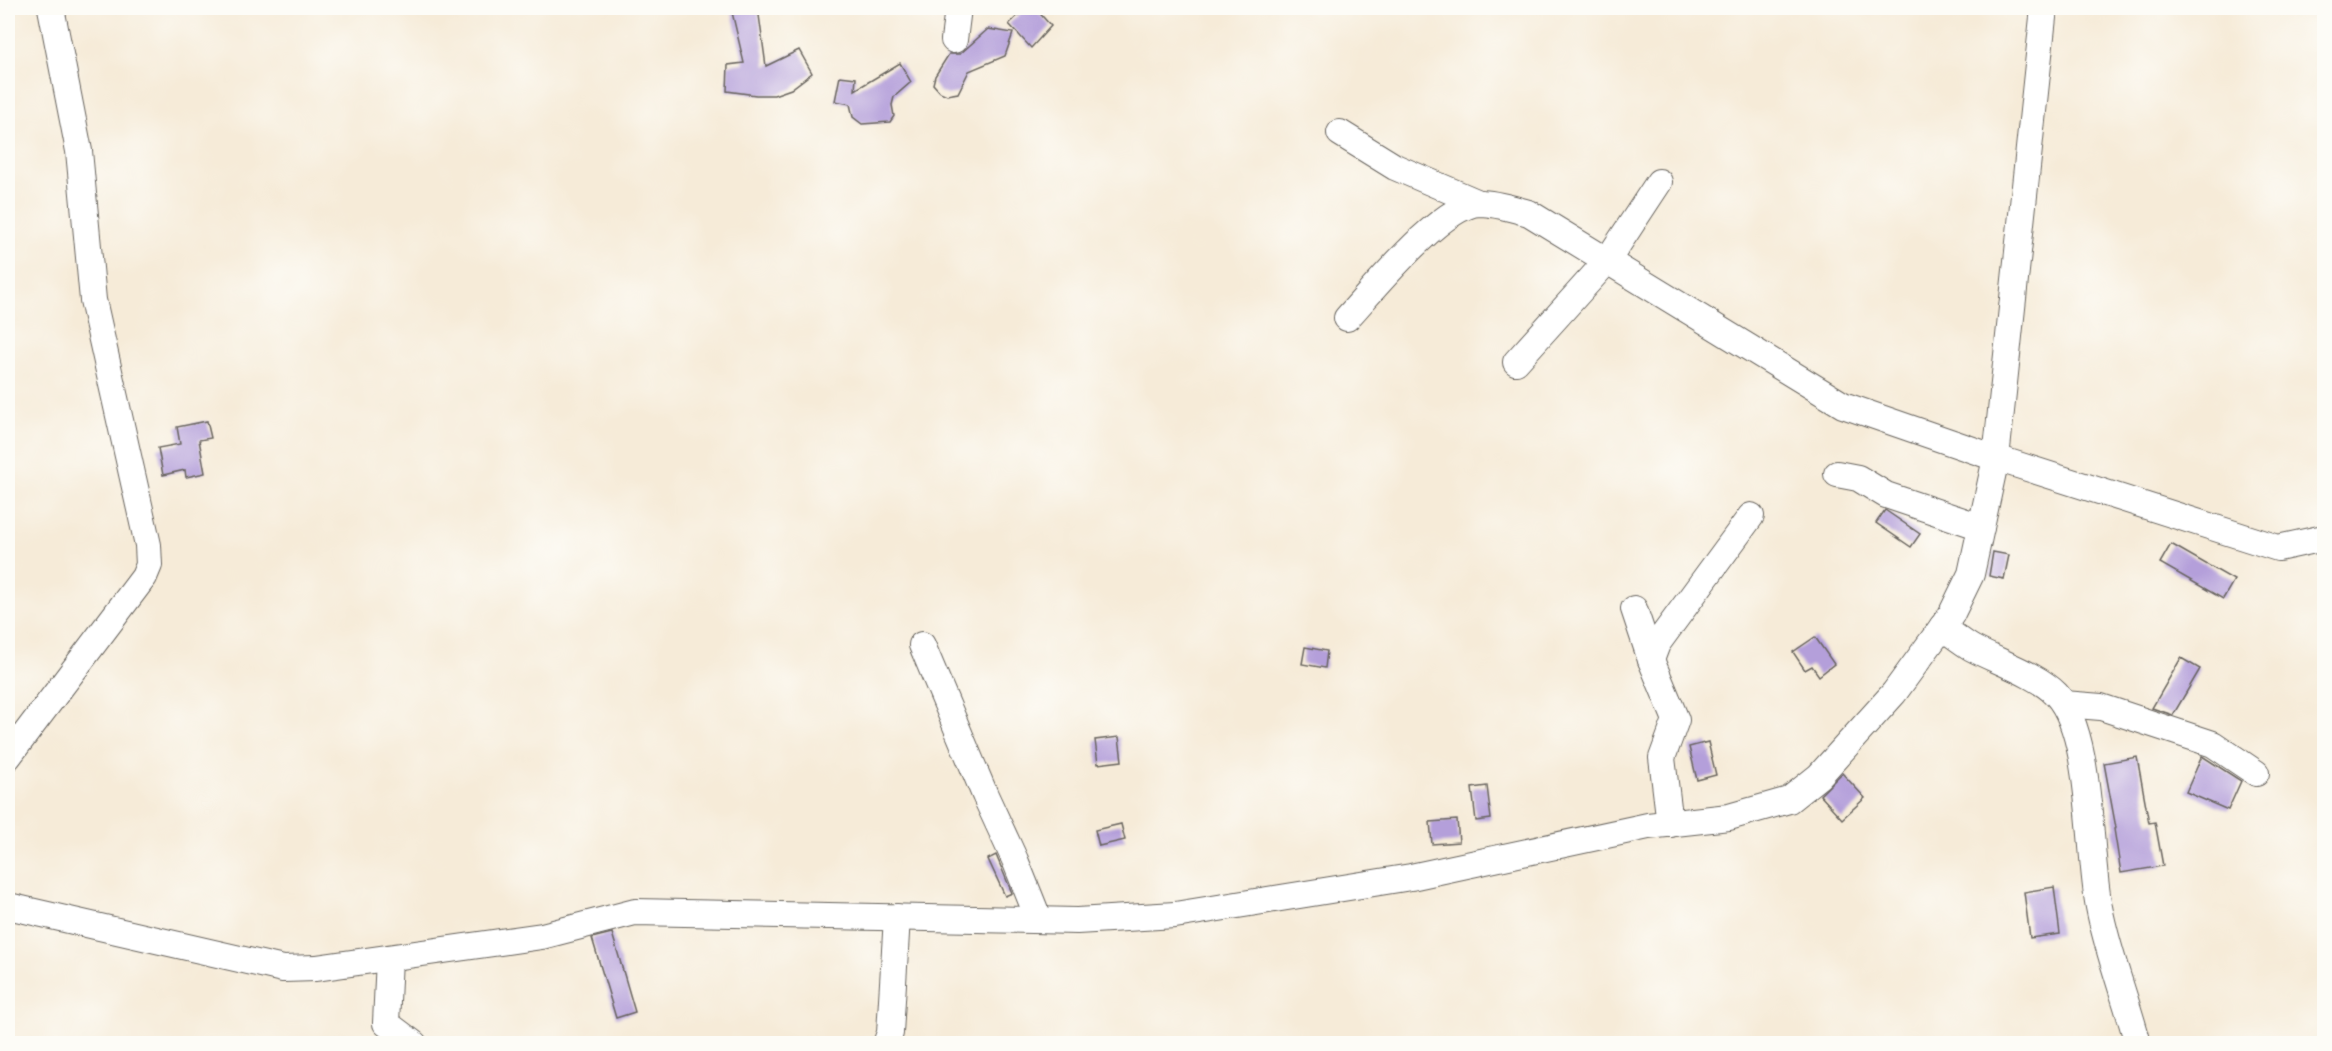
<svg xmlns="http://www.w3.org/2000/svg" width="2332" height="1051" font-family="'IM FELL Double Pica',serif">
<rect width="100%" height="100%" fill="#fdfcf7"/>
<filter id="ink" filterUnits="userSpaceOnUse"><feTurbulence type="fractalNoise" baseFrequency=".0167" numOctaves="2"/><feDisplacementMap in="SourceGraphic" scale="12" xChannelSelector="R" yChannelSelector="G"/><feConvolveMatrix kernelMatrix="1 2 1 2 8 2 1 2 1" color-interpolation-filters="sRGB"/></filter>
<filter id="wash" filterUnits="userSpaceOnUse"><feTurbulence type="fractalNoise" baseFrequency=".008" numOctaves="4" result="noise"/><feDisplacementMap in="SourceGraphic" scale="24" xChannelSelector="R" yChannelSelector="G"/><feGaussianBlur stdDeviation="1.35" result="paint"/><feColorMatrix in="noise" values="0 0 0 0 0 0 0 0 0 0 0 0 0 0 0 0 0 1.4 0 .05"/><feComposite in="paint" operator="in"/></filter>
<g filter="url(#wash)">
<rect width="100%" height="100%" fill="#f6ebd8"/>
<g id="blocks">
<g fill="#b49fda">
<polygon points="731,8 758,8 766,66 799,50 812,73 791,89 774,95 756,95 727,91 728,65 744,63"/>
<polygon points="1026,8 1035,8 1051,26 1031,48 1009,24"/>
<polygon points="988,29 1013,33 1005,56 969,71 958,93 947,95 940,92 933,84 935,76 949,54 960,54"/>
<polygon points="900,63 911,82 894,97 892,105 894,116 890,122 862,124 853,117 850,104 835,101 840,76 856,78 855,90"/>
<polygon points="207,421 211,438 199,440 205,473 186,477 185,470 163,475 158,448 180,444 177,427"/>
<polygon points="1885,510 1920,534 1911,547 1876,523"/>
<polygon points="2171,544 2234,580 2223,599 2160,563"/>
<polygon points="1993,552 2009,555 2004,579 1989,576"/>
<polygon points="1815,637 1834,664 1819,676 1812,666 1805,670 1793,652"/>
<polygon points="1305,647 1327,651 1325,668 1302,664"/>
<polygon points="2181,658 2200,669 2173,715 2152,708"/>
<polygon points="1119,737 1122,761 1098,764 1095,740"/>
<polygon points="1708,742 1716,775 1697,780 1689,747"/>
<polygon points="2202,756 2241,781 2228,810 2186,792"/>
<polygon points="2137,757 2149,823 2155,822 2163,866 2121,873 2114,829 2116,828 2104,763"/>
<polygon points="1842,773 1865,798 1842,819 1820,795"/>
<polygon points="1487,786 1491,819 1476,821 1472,788"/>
<polygon points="1457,820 1459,842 1432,844 1430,822"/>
<polygon points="1121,824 1125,840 1099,846 1095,830"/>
<polygon points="996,855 1012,893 1005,896 988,859"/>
<polygon points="2054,887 2060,934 2030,938 2024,892"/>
<polygon points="612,933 635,1012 616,1018 592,938"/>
</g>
</g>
</g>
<g filter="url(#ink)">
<use href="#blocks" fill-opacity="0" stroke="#68645e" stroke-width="1.5"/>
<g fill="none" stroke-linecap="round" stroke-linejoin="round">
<defs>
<g id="minor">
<polyline points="954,40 958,8"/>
<polyline points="1340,133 1395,167 1479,203"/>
<path d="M1347,318C1373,290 1442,204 1480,203C1496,203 1513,209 1529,213L1843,405L1996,458L2278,548L2324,538"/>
<polyline points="1516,362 1607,261 1659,182"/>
<polyline points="1837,474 1858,478 1886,495 1981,527"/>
<polyline points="1634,609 1651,660"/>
<path d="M1942,627C1952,634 1962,642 1972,648C1996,661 2038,675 2056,694C2093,733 2088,853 2099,907C2108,954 2126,998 2138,1044"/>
<polyline points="922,645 985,795 1015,860 1039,920"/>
<polyline points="2064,704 2101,707 2213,744 2256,773"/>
<polyline points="8,757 144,577 149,565 148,545 93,300 79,151 51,8"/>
<polyline points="1670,824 1662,758 1676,720 1651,660 1657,644 1751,516"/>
<polyline points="8,906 283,969 316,968 542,936 635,912 1077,921 1175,915 1411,877 1648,826 1729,817 1789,800 1819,776 1894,693 1951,615 1971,574 1996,458 2044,8"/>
<polyline points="389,958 386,1023 414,1044"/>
<polyline points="886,1044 890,1033 897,917"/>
</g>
</defs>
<use href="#minor" stroke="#68645e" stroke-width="28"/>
<use href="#minor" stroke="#fff" stroke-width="26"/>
</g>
</g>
<rect width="2332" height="1051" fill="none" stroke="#fdfcf7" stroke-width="30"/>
</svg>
